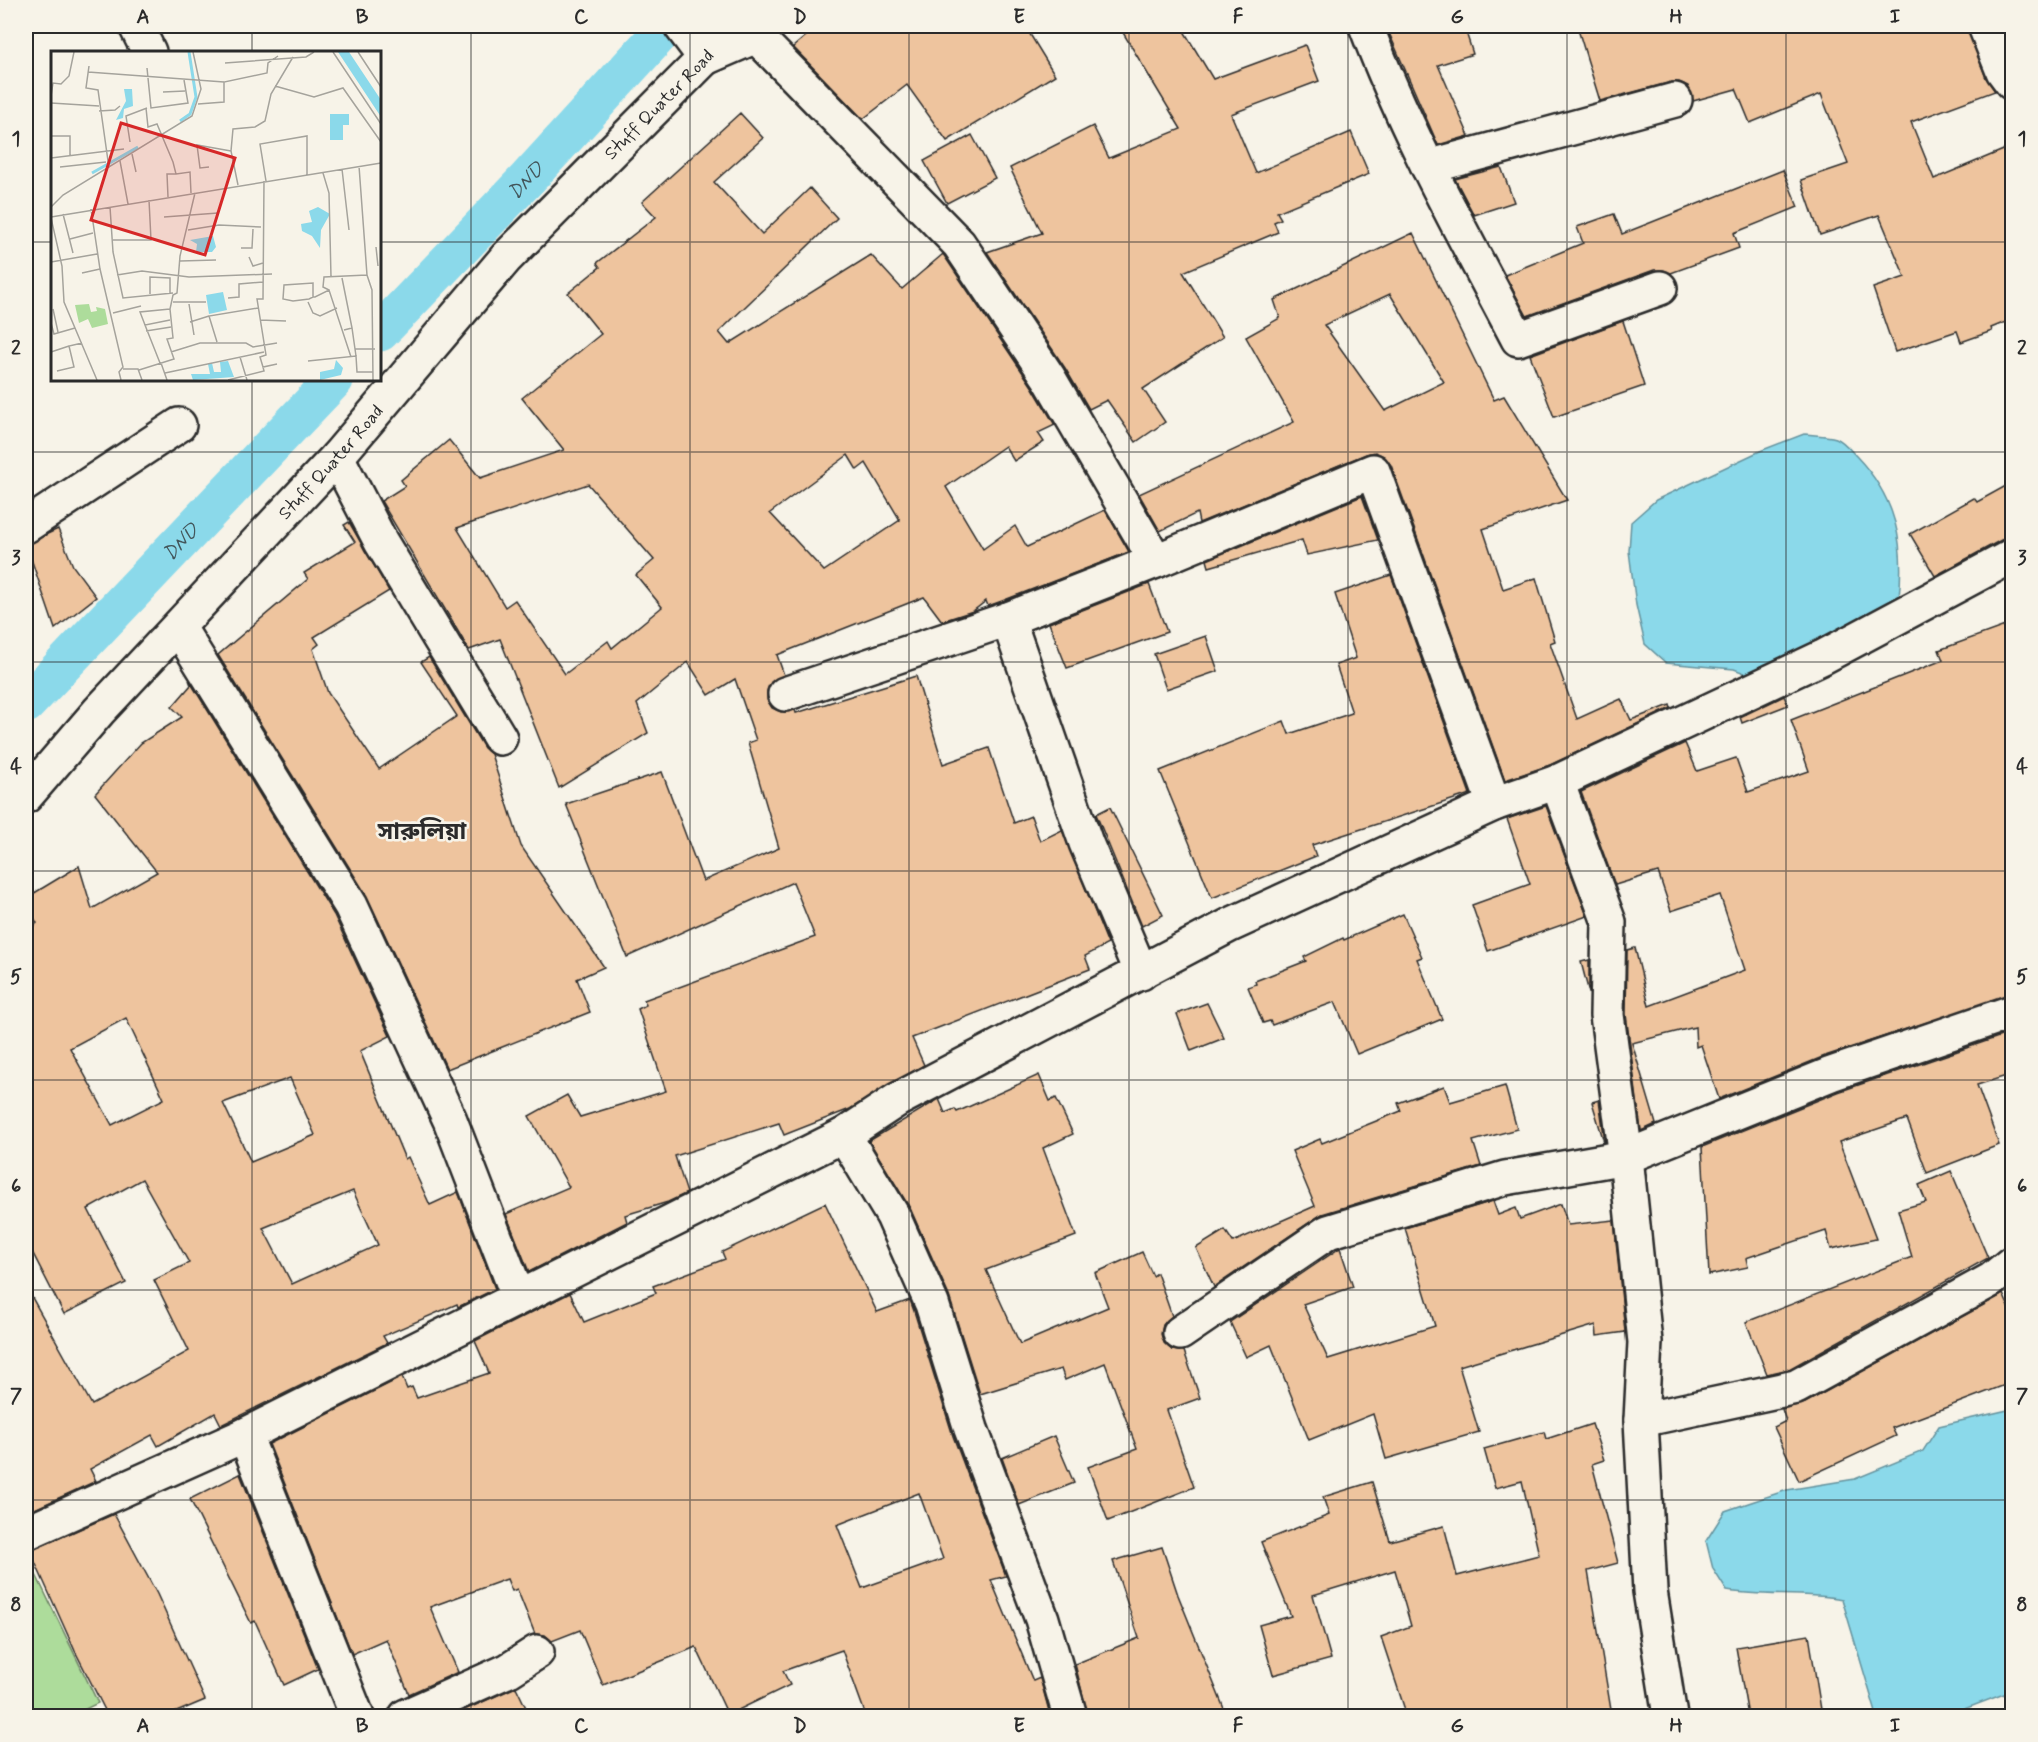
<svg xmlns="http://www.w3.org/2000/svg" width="2038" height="1742" font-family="Mynerve,'Noto Sans Bengali',sans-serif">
<rect width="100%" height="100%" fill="#f7f3e8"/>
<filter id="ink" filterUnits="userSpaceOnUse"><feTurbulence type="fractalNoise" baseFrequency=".0167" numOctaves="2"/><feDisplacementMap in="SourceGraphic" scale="12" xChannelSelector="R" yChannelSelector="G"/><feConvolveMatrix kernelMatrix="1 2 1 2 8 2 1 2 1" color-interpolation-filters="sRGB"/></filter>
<g filter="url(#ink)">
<polygon fill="#addc9b" stroke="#6c8463" stroke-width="1.5" points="26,1554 98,1703 71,1716 26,1716"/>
<g fill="#8bd9ea" stroke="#65939e" stroke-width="1.5">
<path d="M1804,434C1814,435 1827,435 1836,438C1844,441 1851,451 1857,457C1896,498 1905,543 1899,598L1755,677L1734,669L1666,663L1645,644L1636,605L1629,551L1631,522L1656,500L1760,451Z"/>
<path d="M2012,1409V1691L1946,1716H1877L1842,1599C1804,1592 1765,1597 1727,1591L1713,1569L1706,1541L1725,1511L1787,1490L1855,1479L1923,1451L1939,1426Z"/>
</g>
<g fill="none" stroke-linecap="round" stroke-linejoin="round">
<g stroke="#8bd9ea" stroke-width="39">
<path id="s1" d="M380,332L528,178L667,26"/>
<path id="s2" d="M26,704L334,380"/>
</g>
</g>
<g fill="#eec49e" stroke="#2b2b2b" stroke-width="1.5" fill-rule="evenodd">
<polygon points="818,26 1025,26 1055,75 947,141 907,85 863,119 793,47"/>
<polygon points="1119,26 1181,26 1213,79 1305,45 1319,81 1231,114 1256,173 1351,132 1369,174 1277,212 1281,219 1274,222 1278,232 1183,272 1223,337 1143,389 1165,422 1136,442 1107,400 1089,409 1065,368 987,252 1042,233 1010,168 1093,126 1109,158 1181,129"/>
<polygon points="1386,26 1464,26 1473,54 1438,65 1469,136 1438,145"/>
<polygon points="1577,26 1967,26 1986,78 1995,91 1911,122 1934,179 2013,146 2013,319 1991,328 1992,331 1961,342 1957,331 1895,352 1873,288 1905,277 1879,215 1820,235 1801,180 1848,164 1821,94 1750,123 1736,89 1693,101 1688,86 1679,82 1671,82 1600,101"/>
<polygon points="2005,26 2013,26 2013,44"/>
<path d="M740,113L763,138L714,182L762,234L810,188L837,218L719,332L729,344L871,255L902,289L943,254L1033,388L1055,425L1038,433L1044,442L1014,461L1005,446L946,487L983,549L1015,526L1027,547L1105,510L1129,552L1002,601L988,606L986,601L973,611L942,621L924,597L777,655L784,675L771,682L767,691V700L772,708L781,712L795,710L796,713L916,676L943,764L989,748L1014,823L1031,816L1040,841L1062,830L1108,944L1085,956L1090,969L912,1038L924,1065L850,1109L784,1135L779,1123L675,1156L687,1193L668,1202L625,1215L627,1222L529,1272L506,1214L569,1187L529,1116L567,1095L580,1117L666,1091L638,1009L646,1005L644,1000L815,937L793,882L627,957L566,804L662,772L703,881L779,848L748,743L756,740L735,679L709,695L688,662L637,704L648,733L559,788L500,639L469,650L381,501L405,486L401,480L449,440L480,478L564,450L522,398L601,334L568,293L600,267L597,263L656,217L642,202ZM848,455L857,470L866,463L900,520L824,571L770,513ZM588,484L654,560L636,575L662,607L612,648L608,641L565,674L515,600L505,607L457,528Z"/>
<polygon points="972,135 995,178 947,203 924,161"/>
<polygon points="1501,167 1514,202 1474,215 1455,179"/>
<polygon points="1783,170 1798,207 1734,233 1739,248 1671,273 1663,270 1654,270 1527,316 1505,275 1583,243 1577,227 1614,214 1622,234"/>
<path d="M1413,233L1494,400L1504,396L1567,500L1483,529L1503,589L1536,578L1555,641L1550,643L1577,719L1621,699L1631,720L1670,705L1671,708L1550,765L1505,780L1391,465L1384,456L1375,452L1366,454L1199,523L1197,513L1160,531L1139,494L1294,422L1246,337L1280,318L1274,300ZM1390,294L1444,382L1385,411L1324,325Z"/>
<polygon points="1623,321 1644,386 1554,417 1530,355"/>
<polygon points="2013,482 2013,537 2003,539 1935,576 1910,534 1974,498 1977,502"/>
<polygon points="1362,496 1378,540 1307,555 1302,540 1209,567 1207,560"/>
<polygon points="349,522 389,591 314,637 319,644 313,649 328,693 379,769 457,716 421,662 429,657 484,748 491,754 521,846 604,967 577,979 590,1012 447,1069 367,896 218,655 308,579 304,573 355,542 344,525"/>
<polygon points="58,529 73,566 96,597 55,629 26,544"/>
<polygon points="1391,575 1470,794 1312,845 1316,856 1212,898 1160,771 1284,721 1289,734 1352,713 1336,665 1356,658 1335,594"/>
<polygon points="1149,584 1167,632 1067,668 1049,623"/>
<polygon points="2013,623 2013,994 1825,1056 1719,1099 1701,1045 1696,1047 1695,1027 1632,1043 1656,1124 1641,1131 1626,1014 1627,950 1635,948 1649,1006 1745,970 1720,895 1671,911 1658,872 1615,885 1581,792 1685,743 1697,771 1736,758 1748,792 1809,771 1791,720 1943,660 1939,650"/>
<polygon points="1206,636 1218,671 1166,689 1154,654"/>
<path d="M189,680L334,915L390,1036L360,1051L405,1159L408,1157L430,1205L458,1192L495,1289L458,1307L457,1304L383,1336L387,1343L221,1425L215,1413L158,1446L152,1435L90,1469L96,1481L26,1513V1287L92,1405L189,1351L154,1280L189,1263L142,1179L88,1209L126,1283L64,1314L26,1240V933L37,923L26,904V898L79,866L92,909L157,872L95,794L141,743L182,717L172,707L191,685ZM126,1018L164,1099L112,1125L70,1048ZM290,1078L315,1135L251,1162L223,1103ZM353,1191L378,1245L292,1284L263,1228Z"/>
<polygon points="1784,696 1788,705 1742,723 1740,717"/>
<polygon points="1546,806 1587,916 1488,951 1472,905 1530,884 1507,819"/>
<polygon points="1110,807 1163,915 1142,926 1096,814"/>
<polygon points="1403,914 1422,957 1417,959 1442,1019 1357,1054 1335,1002 1272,1025 1270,1021 1263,1023 1248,987 1256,984 1255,981 1306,961 1304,957 1343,938 1344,940"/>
<polygon points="1589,960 1589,993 1581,962"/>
<polygon points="1207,1003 1224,1038 1191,1051 1177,1014"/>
<polygon points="2013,1032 2013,1074 1977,1085 1999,1145 1927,1173 1907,1119 1839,1142 1876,1239 1831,1249 1826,1231 1746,1258 1748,1267 1709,1275 1702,1147 1838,1092"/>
<polygon points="1039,1075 1050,1101 1056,1098 1073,1134 1043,1148 1076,1236 986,1270 1020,1344 1108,1307 1095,1273 1142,1252 1153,1276 1157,1273 1172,1316 1163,1325 1161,1334 1164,1343 1172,1350 1184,1351 1200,1398 1167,1410 1194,1487 1108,1521 1088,1467 1137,1449 1105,1363 1065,1380 1061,1369 980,1394 949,1296 910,1208 869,1141 939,1099 945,1113 955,1109 957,1112"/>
<polygon points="1444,1086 1450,1102 1505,1086 1517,1129 1473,1141 1481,1166 1322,1214 1214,1287 1196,1248 1225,1230 1233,1242 1315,1206 1292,1151 1320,1139 1322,1143 1401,1111 1398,1103"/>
<polygon points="1599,1100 1605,1142 1604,1142 1592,1102"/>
<polygon points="1951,1171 1988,1258 1789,1369 1767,1374 1746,1322 1912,1257 1898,1210 1926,1202 1919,1185"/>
<polygon points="1493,1201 1498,1215 1516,1208 1520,1219 1561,1204 1568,1225 1614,1220 1625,1332 1597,1336 1596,1325 1459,1366 1479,1432 1386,1459 1373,1414 1309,1440 1271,1345 1246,1357 1230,1322 1340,1248 1353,1287 1303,1304 1328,1359 1435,1326 1405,1228"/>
<path d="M825,1203L877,1312L910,1300L914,1311L953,1436L1006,1576L991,1580L1033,1681L1040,1678L1049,1711L1035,1716H866L842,1650L783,1671L790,1685L728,1715L696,1647L603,1685L580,1630L552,1641L545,1635L535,1634L517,1589L512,1591L507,1579L430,1607L458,1672L409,1694L386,1639L352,1654L269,1444L402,1377L407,1389L412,1387L417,1398L489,1373L475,1341L570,1293L584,1322L656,1293L653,1286L725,1259L722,1252ZM919,1493L943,1559L862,1588L837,1525Z"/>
<polygon points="2003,1294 2013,1316 2013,1382 1892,1428 1896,1436 1799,1481 1774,1427 1786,1421 1782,1409 1805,1403"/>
<polygon points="1592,1424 1604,1460 1592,1464 1618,1563 1588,1571 1612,1716 1407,1716 1381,1637 1411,1626 1395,1570 1313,1595 1331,1659 1273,1675 1259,1625 1291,1616 1261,1542 1329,1515 1323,1497 1372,1482 1390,1541 1444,1526 1457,1576 1539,1555 1522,1481 1495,1488 1484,1449 1544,1432 1546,1439"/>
<polygon points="1054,1436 1074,1483 1019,1505 1002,1458"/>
<polygon points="240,1474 318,1669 284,1685 255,1621 251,1623 190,1499"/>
<polygon points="114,1514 157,1594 205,1700 167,1716 108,1716 75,1651 30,1551"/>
<polygon points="1162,1547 1178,1595 1227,1716 1088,1716 1075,1664 1139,1638 1113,1561"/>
<polygon points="1809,1635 1822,1716 1748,1716 1736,1647"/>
<polygon points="516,1687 530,1716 451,1716"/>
</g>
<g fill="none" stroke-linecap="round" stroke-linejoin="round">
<defs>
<g id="street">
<polyline points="136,26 149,52"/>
<polyline points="681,26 705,58 756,36 959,244 1049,378 1156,561 1008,619 1086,843 1141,973"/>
<path d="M1366,26C1407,135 1464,236 1518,339L1660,288"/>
<polyline points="1985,26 2003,71 2012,83"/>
<polyline points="1428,167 1675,100"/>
<polyline points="337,457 381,542 500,738"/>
<polyline points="26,526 179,425"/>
<polyline points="1156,561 1373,471 1494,804"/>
<polyline points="179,628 351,906 450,1120 518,1296"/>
<polyline points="785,694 1008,619"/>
<polyline points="1557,782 1609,922 1607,1015 1626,1157 1645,1342 1641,1420 1650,1591 1670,1716"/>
<polyline points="844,1135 893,1216 932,1304 971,1429 1042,1619 1070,1716"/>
<polyline points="1180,1333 1328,1232 1505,1178 1626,1157 1831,1074 2012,1012"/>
<polyline points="1641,1420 1796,1387 1991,1280 2012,1263"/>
<polyline points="245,1435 357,1716"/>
<polyline points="406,1716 509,1670 537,1652"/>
</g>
<g id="secondary">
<path id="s3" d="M26,796L99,711L337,457L506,258L705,58L733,26"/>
<polyline points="26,1533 245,1435 844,1135 897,1100 1230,925 1494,804 1557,782 1823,657 2012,556"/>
</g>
</defs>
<use href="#street" stroke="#2b2b2b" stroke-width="38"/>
<use href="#secondary" stroke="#2b2b2b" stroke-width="38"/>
<use href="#street" stroke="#f7f3e8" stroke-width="33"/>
<use href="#secondary" stroke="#f7f3e8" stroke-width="33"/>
</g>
</g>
<path fill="none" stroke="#2b2b2b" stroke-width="1.5" stroke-opacity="0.55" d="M252,26V52M471,26V1716M690,26V1716M909,26V1716M1129,26V1716M1348,26V1716M1567,26V1716M1786,26V1716M26,242H52M380,242H2012M252,380V1716M26,452H2012M26,662H2012M26,871H2012M26,1080H2012M26,1290H2012M26,1500H2012"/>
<g text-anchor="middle" stroke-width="5" stroke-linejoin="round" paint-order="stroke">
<g font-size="18" fill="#2b2b2b" stroke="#f7f3e8">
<text dy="6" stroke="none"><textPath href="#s3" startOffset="938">Stuff Quater Road</textPath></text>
<text dy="6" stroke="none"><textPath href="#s3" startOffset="452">Stuff Quater Road</textPath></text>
</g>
<g font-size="20" font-style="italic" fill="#43565b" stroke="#f7f3e8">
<text dy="7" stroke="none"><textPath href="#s1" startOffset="210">DND</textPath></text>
<text dy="7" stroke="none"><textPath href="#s2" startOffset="224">DND</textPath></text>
</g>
<g font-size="24" font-weight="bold" fill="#2b2b2b" stroke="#f7f3e8">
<text x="422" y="839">সারুলিয়া</text>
</g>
</g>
<g transform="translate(51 51)">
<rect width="330" height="330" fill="#f7f3e8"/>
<path d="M38,253L40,261L46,260L45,256L54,258L57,273L41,277L37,268L28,272L24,254Z" fill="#addc9b"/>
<path d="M287,1H298L330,49V66ZM73,38H81L82,55L73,58L72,67L65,69L75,50ZM279,63H298V74H292V89H279ZM267,156L279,163L270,179L269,197L261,185L251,180L250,173L261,171L258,160ZM162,185L165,196L161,201H145L146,193L139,189ZM172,241L176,259L158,263L155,244ZM285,309L292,317L290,324L269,329V321L283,318ZM177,310L183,326L142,329L140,323H159L157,313L161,312L163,321H170L169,311Z" fill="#8bd9ea"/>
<path fill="none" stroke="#8bd9ea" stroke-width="3" d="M129,70L139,63L145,46L138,1M41,122L87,96"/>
<path fill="none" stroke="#a5a39c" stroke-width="1.5" d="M282,1L330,73M307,1L330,36M174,12L255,6L263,1M38,15L35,37L47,39L58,117M96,17L100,57L137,52L133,29M37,21L173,31M224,35L263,46L292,37L330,91M112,41L134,40M0,45L2,32L10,33L18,25L23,1M0,52L48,55M147,53L173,51V31L216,22L217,12L227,5M95,57L97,76L106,73L122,111L125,123H116L117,146M48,60L64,59L69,55M0,85H19V106M79,91L75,65L96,57M81,103L85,121M0,107L73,98M69,110L77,153M308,115L316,224L321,239L322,329M9,116L55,111M158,116L149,117L146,94L180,100M291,118L298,179M272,122L278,142L280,226M125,123L139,121L140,142M213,130L212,248H206L215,304L209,306L212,316L226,313M215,130L209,93L256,85V124M187,134L180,100L182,78L204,76L214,70L220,43L242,6M0,156L12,144L141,65L150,38L142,1M59,156L62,201L72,247L122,242M40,158L49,218L72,316L68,321L70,329M12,163L22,202M0,166L330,112M113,166L167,162M0,167L11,215L13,251L46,329M137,179L168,174L210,176M19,188L42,182M62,189H100L98,149M325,196L327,215M190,197H201L202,178M198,206L202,215L212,212M129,210L165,209M0,211L46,203M31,222L49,218M66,224L91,220L138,226L221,223M291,227L301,277M278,239L272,236L273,226L316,224M99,243V226L119,227V242M262,246V232L233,234L232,248L242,250L258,248L262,246H264L278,239L300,306M177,247L188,246V233L212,231M122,251H155M257,251L262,262L269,265L286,257M138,253L143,284M2,258L7,281M62,262L90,255M209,269L235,270M139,271L158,265M0,272L3,283L24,277M94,274L89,261L119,258M293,279L301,277L305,305M95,280L120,276M166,291L158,265L207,257M304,298H324M0,301L18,295M120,301L149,292H195L202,296L226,292M189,306L196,329M257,310L305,305L306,321H322M109,312L94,274L119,269M110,312L116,329M72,318H87L91,329M88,319L123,308L116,288L122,287L119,258L122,244L126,242L129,205L144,142M6,320L23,316L18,295L31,292M114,322L213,301M177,329L213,320L212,316"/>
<path fill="#d62828" fill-opacity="0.15" stroke="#d62828" stroke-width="3" d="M70,72L184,107L154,204L40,169Z"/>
<rect width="330" height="330" fill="none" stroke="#2b2b2b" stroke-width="3"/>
</g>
<rect width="2038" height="1742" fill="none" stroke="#f7f3e8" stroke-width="66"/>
<rect x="33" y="33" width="1972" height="1676" fill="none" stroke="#2b2b2b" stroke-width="2"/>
<g font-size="20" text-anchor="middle" font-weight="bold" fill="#2b2b2b">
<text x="143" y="23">A</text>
<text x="362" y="23">B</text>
<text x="581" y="23">C</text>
<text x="800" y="23">D</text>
<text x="1019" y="23">E</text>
<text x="1238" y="23">F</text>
<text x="1457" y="23">G</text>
<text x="1676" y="23">H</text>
<text x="1895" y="23">I</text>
<text x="16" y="145">1</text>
<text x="2022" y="145">1</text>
<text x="16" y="354">2</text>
<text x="2022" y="354">2</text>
<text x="16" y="564">3</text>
<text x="2022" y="564">3</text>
<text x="16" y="773">4</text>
<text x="2022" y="773">4</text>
<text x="16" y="983">5</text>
<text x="2022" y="983">5</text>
<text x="16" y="1192">6</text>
<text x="2022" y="1192">6</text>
<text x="16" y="1402">7</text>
<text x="2022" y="1402">7</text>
<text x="16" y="1611">8</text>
<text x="2022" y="1611">8</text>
<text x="143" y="1732">A</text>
<text x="362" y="1732">B</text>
<text x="581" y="1732">C</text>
<text x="800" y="1732">D</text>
<text x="1019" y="1732">E</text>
<text x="1238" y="1732">F</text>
<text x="1457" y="1732">G</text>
<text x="1676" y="1732">H</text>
<text x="1895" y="1732">I</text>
</g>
</svg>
